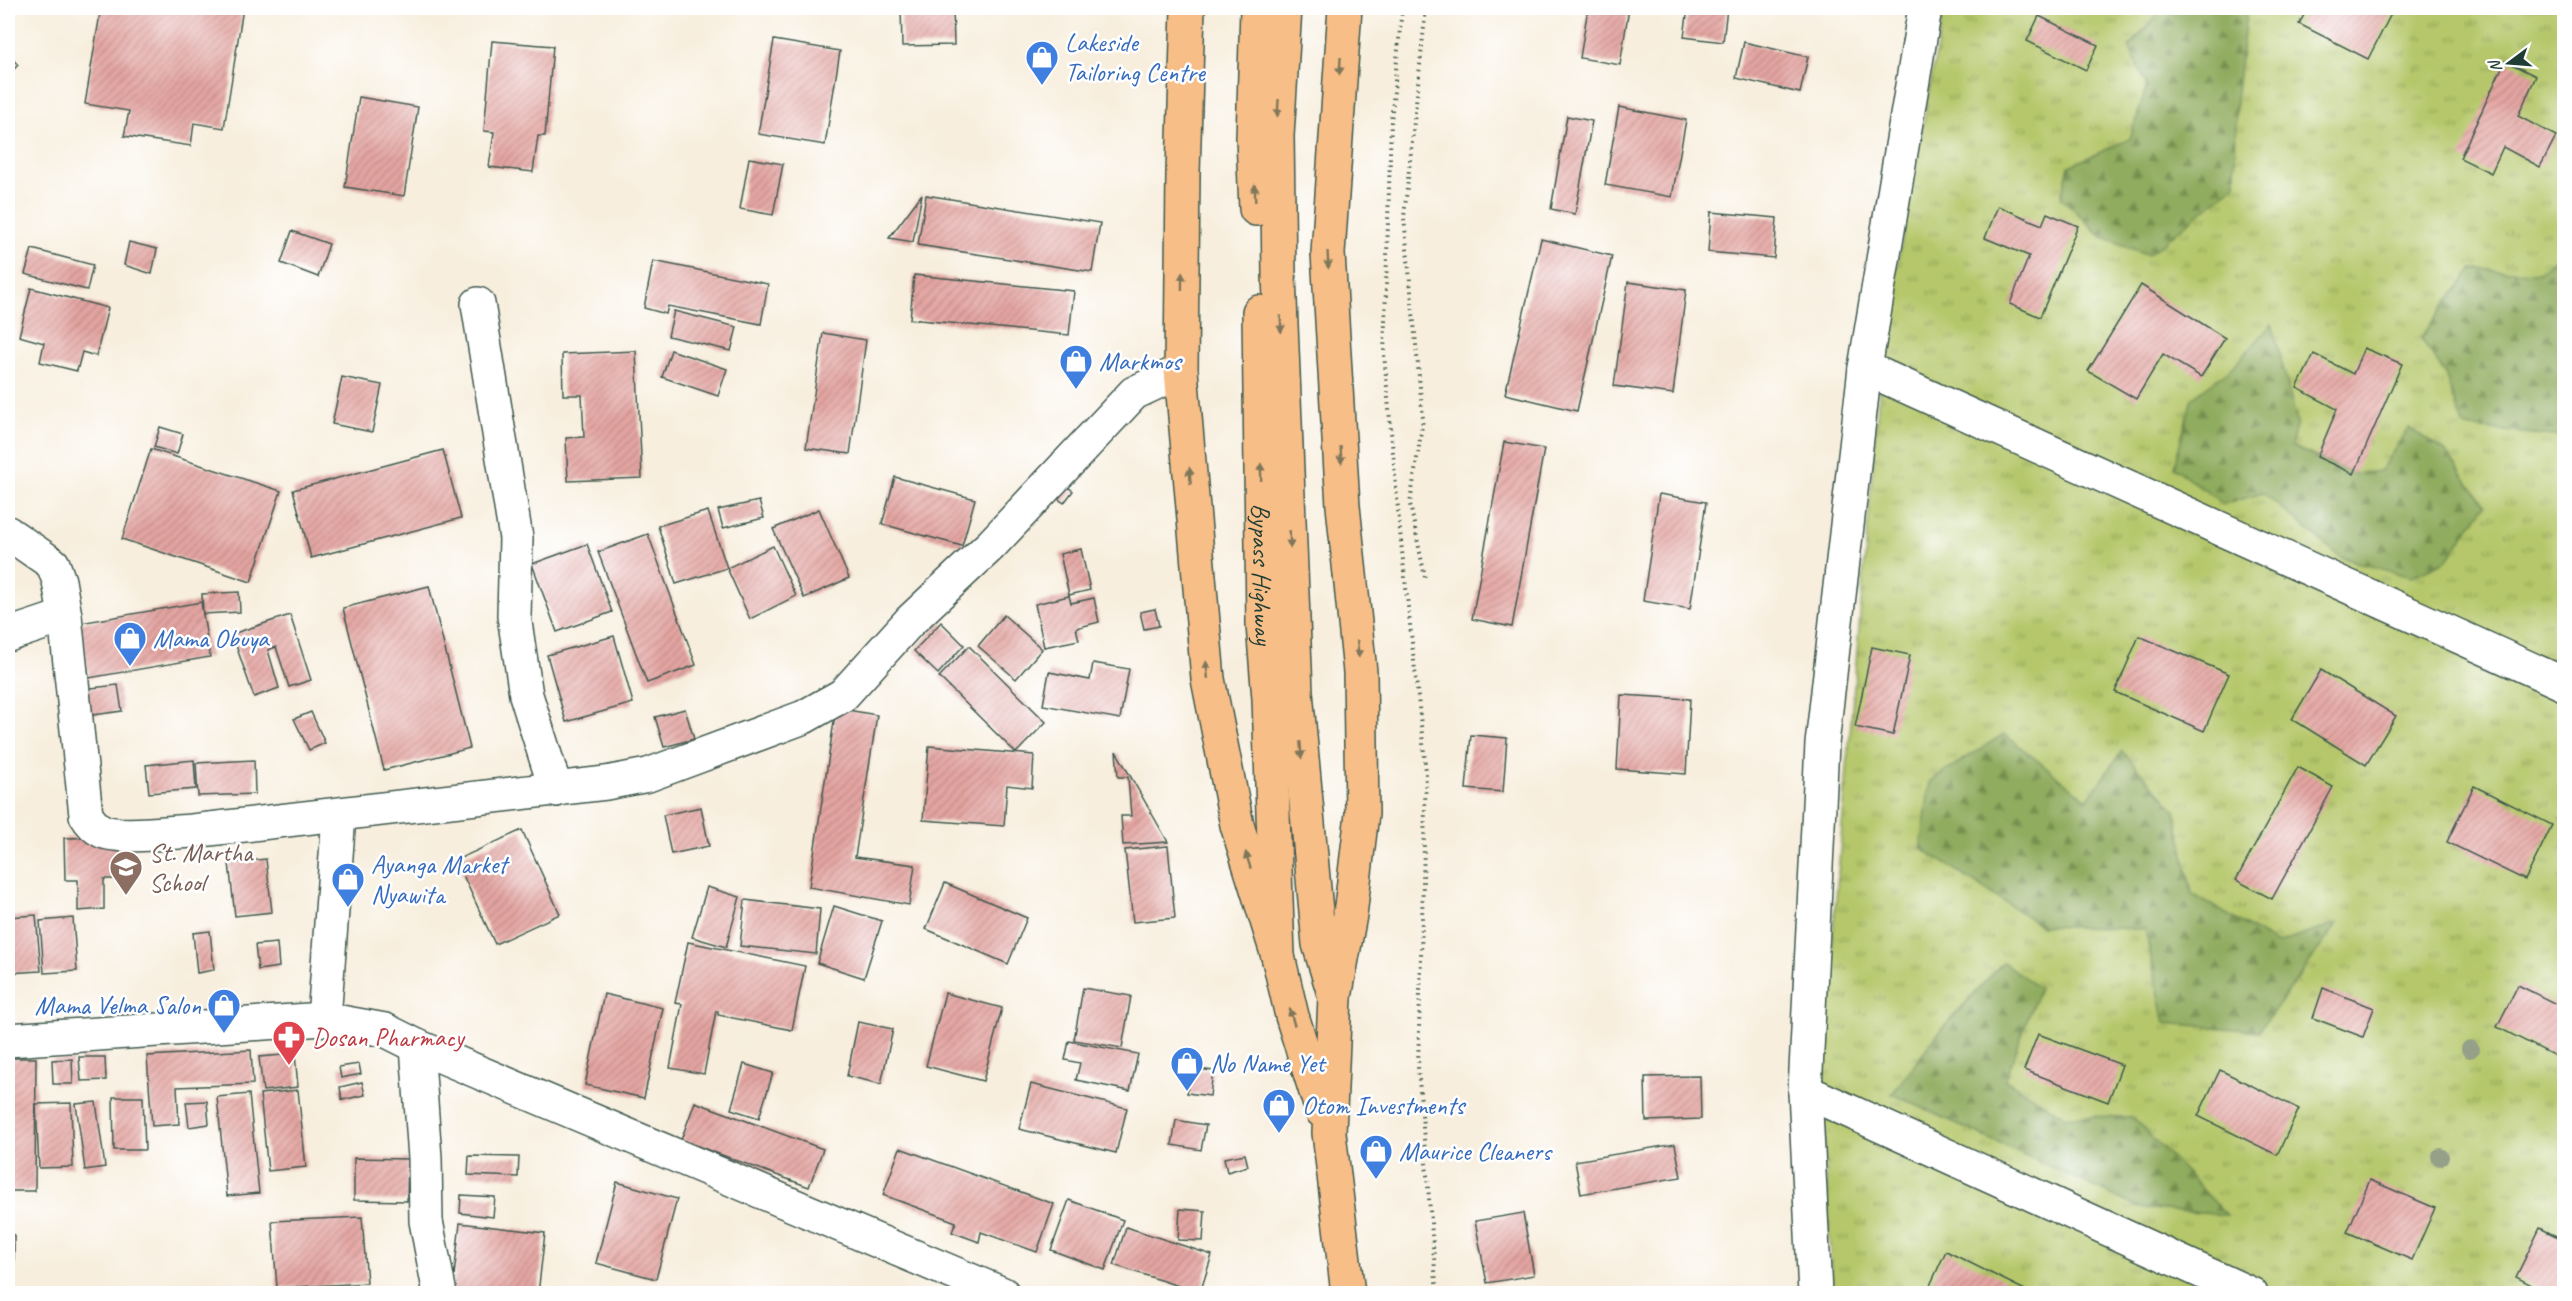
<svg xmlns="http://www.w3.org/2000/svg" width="2572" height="1301" font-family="Caveat,sans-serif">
<defs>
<pattern id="grass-tufts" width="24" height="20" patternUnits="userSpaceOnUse" patternTransform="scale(1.5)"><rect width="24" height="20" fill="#b5c76a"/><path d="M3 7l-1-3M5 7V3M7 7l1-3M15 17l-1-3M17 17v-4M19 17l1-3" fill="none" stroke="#93a358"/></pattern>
<pattern id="forest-firs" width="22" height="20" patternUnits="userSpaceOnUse" patternTransform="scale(1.5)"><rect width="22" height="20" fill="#90ac5e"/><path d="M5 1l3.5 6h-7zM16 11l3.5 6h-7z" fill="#758d4e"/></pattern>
<pattern id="building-hatch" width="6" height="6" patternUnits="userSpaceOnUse" patternTransform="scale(1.5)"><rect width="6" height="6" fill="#e5a5a2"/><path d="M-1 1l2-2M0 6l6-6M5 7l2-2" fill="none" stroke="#b98885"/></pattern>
</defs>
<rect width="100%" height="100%" fill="#fff"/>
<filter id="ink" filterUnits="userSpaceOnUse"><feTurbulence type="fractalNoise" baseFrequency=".0167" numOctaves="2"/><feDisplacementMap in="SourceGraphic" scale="12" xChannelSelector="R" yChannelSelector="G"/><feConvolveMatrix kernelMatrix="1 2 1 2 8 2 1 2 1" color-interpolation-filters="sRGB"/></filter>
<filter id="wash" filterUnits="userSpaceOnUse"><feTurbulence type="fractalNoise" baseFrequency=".008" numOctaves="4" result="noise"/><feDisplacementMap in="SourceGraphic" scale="24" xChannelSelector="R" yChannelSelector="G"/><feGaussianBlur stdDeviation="1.35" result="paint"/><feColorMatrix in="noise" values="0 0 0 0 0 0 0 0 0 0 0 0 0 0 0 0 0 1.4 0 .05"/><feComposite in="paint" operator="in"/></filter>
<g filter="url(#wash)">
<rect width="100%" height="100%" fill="#f7eedd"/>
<polygon fill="url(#grass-tufts)" stroke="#6a824f" stroke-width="1.5" points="1944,8 2564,8 2564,1293 1832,1294 1821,1074 1883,345"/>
<g fill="url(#forest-firs)" stroke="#587449" stroke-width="1.5">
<polygon points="2163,8 2247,8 2236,99 2235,185 2148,255 2101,236 2061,197 2069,166 2130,139 2147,86 2129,47"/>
<polygon points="2564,253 2564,437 2464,427 2444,372 2421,338 2472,269 2539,272"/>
<polygon points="2272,324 2297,422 2291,446 2354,474 2380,471 2409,428 2444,450 2485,505 2447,560 2411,577 2342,558 2263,493 2223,504 2174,467 2192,398 2233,367"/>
<polygon points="2004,734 2087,800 2122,751 2175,810 2192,894 2277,944 2338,923 2259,1031 2165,1023 2145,929 2042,926 1921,848 1930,781"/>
<polygon points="2003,962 2039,988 2005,1080 2064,1116 2132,1117 2227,1215 2140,1208 1892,1094 1941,1030"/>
</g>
<g id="blocks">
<g fill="url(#building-hatch)">
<polygon points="101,8 243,8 224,128 194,123 191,146 124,136 129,111 85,104"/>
<polygon points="901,8 953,8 954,45 902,46"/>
<polygon points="1588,8 1629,8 1620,65 1580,58"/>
<polygon points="1688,8 1727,8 1723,42 1684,37"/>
<polygon points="2308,8 2394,8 2368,59 2299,24"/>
<polygon points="2039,16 2098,45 2086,70 2027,41"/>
<polygon points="774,40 840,51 825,145 758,134"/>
<polygon points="492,41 553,46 545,136 538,136 533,172 489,167 494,132 484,131"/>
<polygon points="1744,42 1808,57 1800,93 1736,78"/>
<polygon points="8,54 18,65 8,75"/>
<polygon points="2505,61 2536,76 2518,116 2556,136 2540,167 2503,147 2491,173 2460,158"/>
<polygon points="359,97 418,107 404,196 345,187"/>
<polygon points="1619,107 1686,120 1672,197 1605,185"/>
<polygon points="1567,116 1592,121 1575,214 1551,209"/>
<polygon points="749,158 783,164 773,215 740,209"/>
<polygon points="922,194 913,242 889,238"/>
<polygon points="926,195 1100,223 1092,272 918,245"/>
<polygon points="1998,206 2042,225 2047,213 2078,226 2040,317 2010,304 2029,256 1985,238"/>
<polygon points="1711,212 1777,218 1774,258 1708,252"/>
<polygon points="292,231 329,244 318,277 281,263"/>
<polygon points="1541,239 1612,256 1577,411 1505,394"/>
<polygon points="129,242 157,249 152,274 124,265"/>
<polygon points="32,249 93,265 87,290 25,274"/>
<polygon points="653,261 768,284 761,324 668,306 666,314 644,308"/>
<polygon points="914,275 1074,291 1069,335 910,319"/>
<polygon points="1628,282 1686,290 1673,394 1614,386"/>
<polygon points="2141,285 2225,338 2201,377 2163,354 2136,399 2088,371"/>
<polygon points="31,288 108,308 96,356 82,352 77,371 40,362 44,343 19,336"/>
<polygon points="674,311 737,327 731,351 668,336"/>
<polygon points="823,333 866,340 850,454 806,448"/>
<polygon points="2364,348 2402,364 2354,474 2317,457 2337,409 2297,388 2314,354 2353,374"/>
<polygon points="671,350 727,369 718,396 662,377"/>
<polygon points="636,351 642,478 568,481 566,438 584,437 582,395 563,395 562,354"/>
<polygon points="342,377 382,385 372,432 332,424"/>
<polygon points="160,427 183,434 177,454 154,447"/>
<polygon points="1504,442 1544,449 1512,627 1472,619"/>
<polygon points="151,449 281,491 251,582 122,539"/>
<polygon points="443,450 461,518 311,558 293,490"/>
<polygon points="895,477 975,499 962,546 882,524"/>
<polygon points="1058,480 1073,491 1064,503 1049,492"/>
<polygon points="1659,494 1706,502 1690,609 1643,601"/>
<polygon points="759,501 764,518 723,528 718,510"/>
<polygon points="819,509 849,578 804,598 773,529"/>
<polygon points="708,511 727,568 676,584 658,526"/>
<polygon points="648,534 696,665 647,683 598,552"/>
<polygon points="587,544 612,612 557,632 532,564"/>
<polygon points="773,546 796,596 750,619 727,568"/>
<polygon points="1081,549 1090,590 1069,595 1060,554"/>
<polygon points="429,586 470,748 384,770 343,608"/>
<polygon points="239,592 240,612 203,614 202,594"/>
<polygon points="1069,596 1071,603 1094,598 1099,622 1076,628 1079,640 1044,647 1035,604"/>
<polygon points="201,602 210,657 89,678 80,623"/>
<polygon points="1155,609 1159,626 1144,629 1140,612"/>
<polygon points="290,615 311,680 289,687 276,647 268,650 279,688 254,697 232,634"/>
<polygon points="1004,615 1042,649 1016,679 978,646"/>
<polygon points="941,622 964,645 938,674 914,651"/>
<polygon points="614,636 633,703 566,722 547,655"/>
<polygon points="2139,636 2229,674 2204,731 2115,692"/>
<polygon points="969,646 1046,722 1016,753 939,677"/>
<polygon points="1872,647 1910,655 1893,735 1855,727"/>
<polygon points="1093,663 1129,669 1120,719 1043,705 1049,672 1090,680"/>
<polygon points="2321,670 2396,716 2366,765 2292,719"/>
<polygon points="118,685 122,711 86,716 82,689"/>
<polygon points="1621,695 1690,699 1686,774 1617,769"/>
<polygon points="836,708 877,715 855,857 915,865 909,905 809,887"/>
<polygon points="685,709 694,739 664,747 655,717"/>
<polygon points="311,712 325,743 309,750 294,719"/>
<polygon points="1471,735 1507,738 1503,792 1466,789"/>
<polygon points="929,746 1034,755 1032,788 1007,785 1004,826 923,820"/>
<polygon points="1116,751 1168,842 1123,845 1121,816 1131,816 1128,777 1118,777"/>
<polygon points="194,760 196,789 149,793 146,765"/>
<polygon points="254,760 255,794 198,796 196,763"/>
<polygon points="2298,767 2333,787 2272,899 2236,880"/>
<polygon points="2474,786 2552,825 2525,880 2447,842"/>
<polygon points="701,807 709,846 671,854 663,815"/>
<polygon points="522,830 560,914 495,944 456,860"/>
<polygon points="126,837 126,879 104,879 104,909 78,911 78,880 65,880 64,838"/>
<polygon points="1168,846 1175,918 1133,922 1125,850"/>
<polygon points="266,859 272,912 235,916 229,863"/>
<polygon points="945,883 1027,918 1008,964 926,929"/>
<polygon points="707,887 740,897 726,947 692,937"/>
<polygon points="745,900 820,909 816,954 740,946"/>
<polygon points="834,906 882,921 864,978 817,963"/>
<polygon points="36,915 41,971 8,973 8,917"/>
<polygon points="73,918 77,971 44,973 40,921"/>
<polygon points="210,931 214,970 197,973 193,933"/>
<polygon points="688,942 805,966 792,1030 718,1015 718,1011 716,1011 704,1074 670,1068 682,1004 675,1003"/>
<polygon points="277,943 279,967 258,970 255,945"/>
<polygon points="2518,985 2564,1008 2564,1047 2559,1058 2497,1027"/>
<polygon points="1083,988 1131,996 1122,1048 1074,1040"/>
<polygon points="2323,988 2374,1008 2363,1037 2313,1018"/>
<polygon points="945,993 1002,1008 983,1081 926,1066"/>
<polygon points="604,994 663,1008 644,1098 585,1085"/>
<polygon points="858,1022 893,1029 881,1084 847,1076"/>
<polygon points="2038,1034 2122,1065 2108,1102 2024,1070"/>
<polygon points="1069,1041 1138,1054 1130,1091 1076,1080 1080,1063 1065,1060"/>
<polygon points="251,1050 253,1084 177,1087 179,1124 152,1126 147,1056"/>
<polygon points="295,1054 298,1087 263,1091 259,1057"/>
<polygon points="79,1057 105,1057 106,1080 81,1081"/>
<polygon points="9,1058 36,1058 35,1191 9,1191"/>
<polygon points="72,1059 73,1084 53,1084 52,1060"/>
<polygon points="359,1064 361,1074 341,1078 339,1067"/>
<polygon points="744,1064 773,1073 759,1118 731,1109"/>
<polygon points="1190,1068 1213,1071 1210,1096 1187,1093"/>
<polygon points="2220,1070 2299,1109 2277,1155 2198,1116"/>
<polygon points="1700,1076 1701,1119 1646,1121 1645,1077"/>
<polygon points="362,1082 365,1095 342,1100 340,1087"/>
<polygon points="1031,1084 1127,1108 1116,1153 1019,1129"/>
<polygon points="298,1090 306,1167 268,1171 260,1094"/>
<polygon points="249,1094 259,1193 227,1196 217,1097"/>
<polygon points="113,1097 143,1097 145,1150 114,1150"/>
<polygon points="207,1101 209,1124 189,1127 186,1102"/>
<polygon points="96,1102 105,1167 85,1170 76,1104"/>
<polygon points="695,1102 823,1149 809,1187 681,1140"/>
<polygon points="71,1103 73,1167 39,1168 36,1104"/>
<polygon points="1176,1120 1206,1125 1201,1150 1172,1145"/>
<polygon points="1675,1144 1681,1177 1581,1194 1575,1161"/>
<polygon points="900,1148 1054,1204 1037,1252 981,1232 979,1242 952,1232 956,1222 883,1195"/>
<polygon points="1245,1154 1248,1166 1227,1172 1224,1158"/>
<polygon points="469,1156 519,1157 518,1177 468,1175"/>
<polygon points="354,1158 408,1159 407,1201 354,1200"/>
<polygon points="2370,1180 2435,1208 2412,1260 2347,1232"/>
<polygon points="617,1182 677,1199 656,1279 596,1263"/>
<polygon points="461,1195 495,1197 493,1217 460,1213"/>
<polygon points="1069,1200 1123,1220 1105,1270 1051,1250"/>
<polygon points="1180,1209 1205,1211 1203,1241 1178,1240"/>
<polygon points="1523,1213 1534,1275 1487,1283 1475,1221"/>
<polygon points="362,1217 367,1283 277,1288 272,1221"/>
<polygon points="460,1223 545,1233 538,1294 452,1293"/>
<polygon points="1126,1227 1212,1255 1200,1293 1114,1265"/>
<polygon points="2540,1228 2564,1240 2564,1294 2549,1294 2516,1277"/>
<rect x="8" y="1235" width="6" height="59"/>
<polygon points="1946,1251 2033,1294 1926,1294"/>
</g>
</g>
</g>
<g filter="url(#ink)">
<use href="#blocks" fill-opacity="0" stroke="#3f584d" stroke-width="1.5"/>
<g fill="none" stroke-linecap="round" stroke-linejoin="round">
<defs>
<g id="minor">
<polyline points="478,304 516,538 514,616 526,695 556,790"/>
<polyline points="1865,368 2564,684"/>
<path d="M8,533L53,564L59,581L65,616L86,815C90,822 94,827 102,831C119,839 172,832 192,831L606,783L648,775L804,717L843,695L910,621L991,545L1134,393L1181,371"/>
<polyline points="8,635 65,616"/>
<polyline points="324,1019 339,815"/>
<polyline points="8,1040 324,1019 385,1030 417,1046 1003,1294"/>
<polyline points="417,1046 425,1158 426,1221 440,1294"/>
<polyline points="1805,1091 2251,1294"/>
<polyline points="1815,1294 1805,1091 1822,744 1865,368 1925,8"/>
</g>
<g id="major">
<polyline points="1285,8 1277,136 1279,275 1296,692 1319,944 1335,997 1329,1133 1348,1294"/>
<polyline points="1256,209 1253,138 1257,8"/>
<path id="s1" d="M1259,312L1263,625L1269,699L1278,956L1292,1016L1322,1111"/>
</g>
<g id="highway">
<polyline points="1188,8 1183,173 1181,371 1208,679 1237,825 1278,956"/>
<polyline points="1335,997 1350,915 1362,814 1360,672 1343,506 1328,253 1345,8"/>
</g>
</defs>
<use href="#minor" stroke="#3f584d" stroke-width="36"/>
<use href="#major" stroke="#3f584d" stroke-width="36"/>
<use href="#highway" stroke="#3f584d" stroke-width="36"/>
<g stroke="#3f584d" stroke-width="4" stroke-dasharray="1.5 4.5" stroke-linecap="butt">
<polyline points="1402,8 1391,122 1384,354 1401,542 1426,771 1418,1067 1437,1294"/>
<polyline points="1425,577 1410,504 1423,419 1404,217 1426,8"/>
</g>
<use href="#minor" stroke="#fff" stroke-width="33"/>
<use href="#major" stroke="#f7be88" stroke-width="33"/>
<use href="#highway" stroke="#f7be88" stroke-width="33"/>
</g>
<g fill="#95a088">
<circle cx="2470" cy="1049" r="9"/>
<circle cx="2440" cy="1157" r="9"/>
</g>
<defs><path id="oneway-solid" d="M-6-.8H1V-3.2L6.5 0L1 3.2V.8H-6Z" transform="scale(1.5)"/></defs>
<g fill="#80775a">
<use href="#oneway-solid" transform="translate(1340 66) rotate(94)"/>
<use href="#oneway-solid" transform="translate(1278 108) rotate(94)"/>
<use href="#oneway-solid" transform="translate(1255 193) rotate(-92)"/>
<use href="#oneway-solid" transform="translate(1328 260) rotate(87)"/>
<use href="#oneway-solid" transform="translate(1182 281) rotate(-89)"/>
<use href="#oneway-solid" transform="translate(1281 324) rotate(88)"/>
<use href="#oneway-solid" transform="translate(1341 455) rotate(87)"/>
<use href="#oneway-solid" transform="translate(1261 472) rotate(-91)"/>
<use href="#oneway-solid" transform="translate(1190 476) rotate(-95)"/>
<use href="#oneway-solid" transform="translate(1290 539) rotate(88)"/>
<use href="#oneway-solid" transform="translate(1358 649) rotate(84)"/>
<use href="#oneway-solid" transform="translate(1207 670) rotate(-96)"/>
<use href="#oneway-solid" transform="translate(1301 750) rotate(85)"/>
<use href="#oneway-solid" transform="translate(1248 860) rotate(-107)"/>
<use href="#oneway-solid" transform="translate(1292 1017) rotate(-106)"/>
</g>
</g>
<defs>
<symbol id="shop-pin" viewBox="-11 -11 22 30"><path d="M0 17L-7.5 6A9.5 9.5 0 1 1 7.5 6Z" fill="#3f7fe0" stroke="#fff"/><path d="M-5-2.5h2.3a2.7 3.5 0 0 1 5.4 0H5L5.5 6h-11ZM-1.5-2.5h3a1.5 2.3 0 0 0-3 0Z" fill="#fff"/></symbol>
<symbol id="school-pin" viewBox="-11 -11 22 30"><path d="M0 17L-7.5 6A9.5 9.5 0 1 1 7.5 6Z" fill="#8d6e63" stroke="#fff"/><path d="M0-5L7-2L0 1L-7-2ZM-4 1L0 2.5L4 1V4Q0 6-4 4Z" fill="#fff"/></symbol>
<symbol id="pharmacy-pin" viewBox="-11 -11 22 30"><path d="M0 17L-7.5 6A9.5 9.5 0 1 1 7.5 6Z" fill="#e0444e" stroke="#fff"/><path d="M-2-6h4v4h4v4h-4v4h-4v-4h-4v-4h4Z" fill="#fff"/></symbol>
</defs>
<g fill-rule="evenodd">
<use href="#shop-pin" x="1023" y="38" width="38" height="52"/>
<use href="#shop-pin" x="1057" y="342" width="38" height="52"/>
<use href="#shop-pin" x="111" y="619" width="38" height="52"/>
<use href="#school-pin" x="107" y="848" width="38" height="52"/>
<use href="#shop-pin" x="329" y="860" width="38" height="52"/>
<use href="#shop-pin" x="205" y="986" width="38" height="52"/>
<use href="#pharmacy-pin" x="270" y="1018" width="38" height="52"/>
<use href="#shop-pin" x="1168" y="1044" width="38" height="52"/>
<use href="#shop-pin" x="1260" y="1086" width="38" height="52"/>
<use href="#shop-pin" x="1357" y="1132" width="38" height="52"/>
</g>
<g text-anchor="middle" stroke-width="5" stroke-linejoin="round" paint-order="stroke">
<g font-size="26" fill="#366cbe" stroke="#fff" text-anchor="start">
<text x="1065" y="51">Lakeside<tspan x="1065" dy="30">Tailoring Centre</tspan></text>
<text x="1099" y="370">Markmos</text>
<text x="153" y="647">Mama Obuya</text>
<text x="371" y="873">Ayanga Market<tspan x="371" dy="30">Nyawita</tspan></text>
<text x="201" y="1014" text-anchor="end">Mama Velma Salon</text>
<text x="1210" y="1072">No Name Yet</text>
<text x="1302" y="1114">Otom Investments</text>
<text x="1399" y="1160">Maurice Cleaners</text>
</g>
<g font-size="26" fill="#1f3d34" stroke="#fff">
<text dy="9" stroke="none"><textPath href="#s1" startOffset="262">Bypass Highway</textPath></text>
</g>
<g font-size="26" fill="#785e54" stroke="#fff" text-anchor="start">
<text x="149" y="861">St. Martha<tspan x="149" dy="30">School</tspan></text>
</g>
<g font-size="26" fill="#be3a42" stroke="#fff" text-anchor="start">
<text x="312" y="1046">Dosan Pharmacy</text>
</g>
</g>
<rect width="2572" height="1301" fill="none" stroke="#fff" stroke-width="30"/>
<g transform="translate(2509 63) rotate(254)" stroke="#ffffff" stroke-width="4.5" paint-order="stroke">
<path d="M0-4.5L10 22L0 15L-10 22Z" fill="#1f3d34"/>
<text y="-9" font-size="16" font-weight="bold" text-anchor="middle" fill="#1f3d34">N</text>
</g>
</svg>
